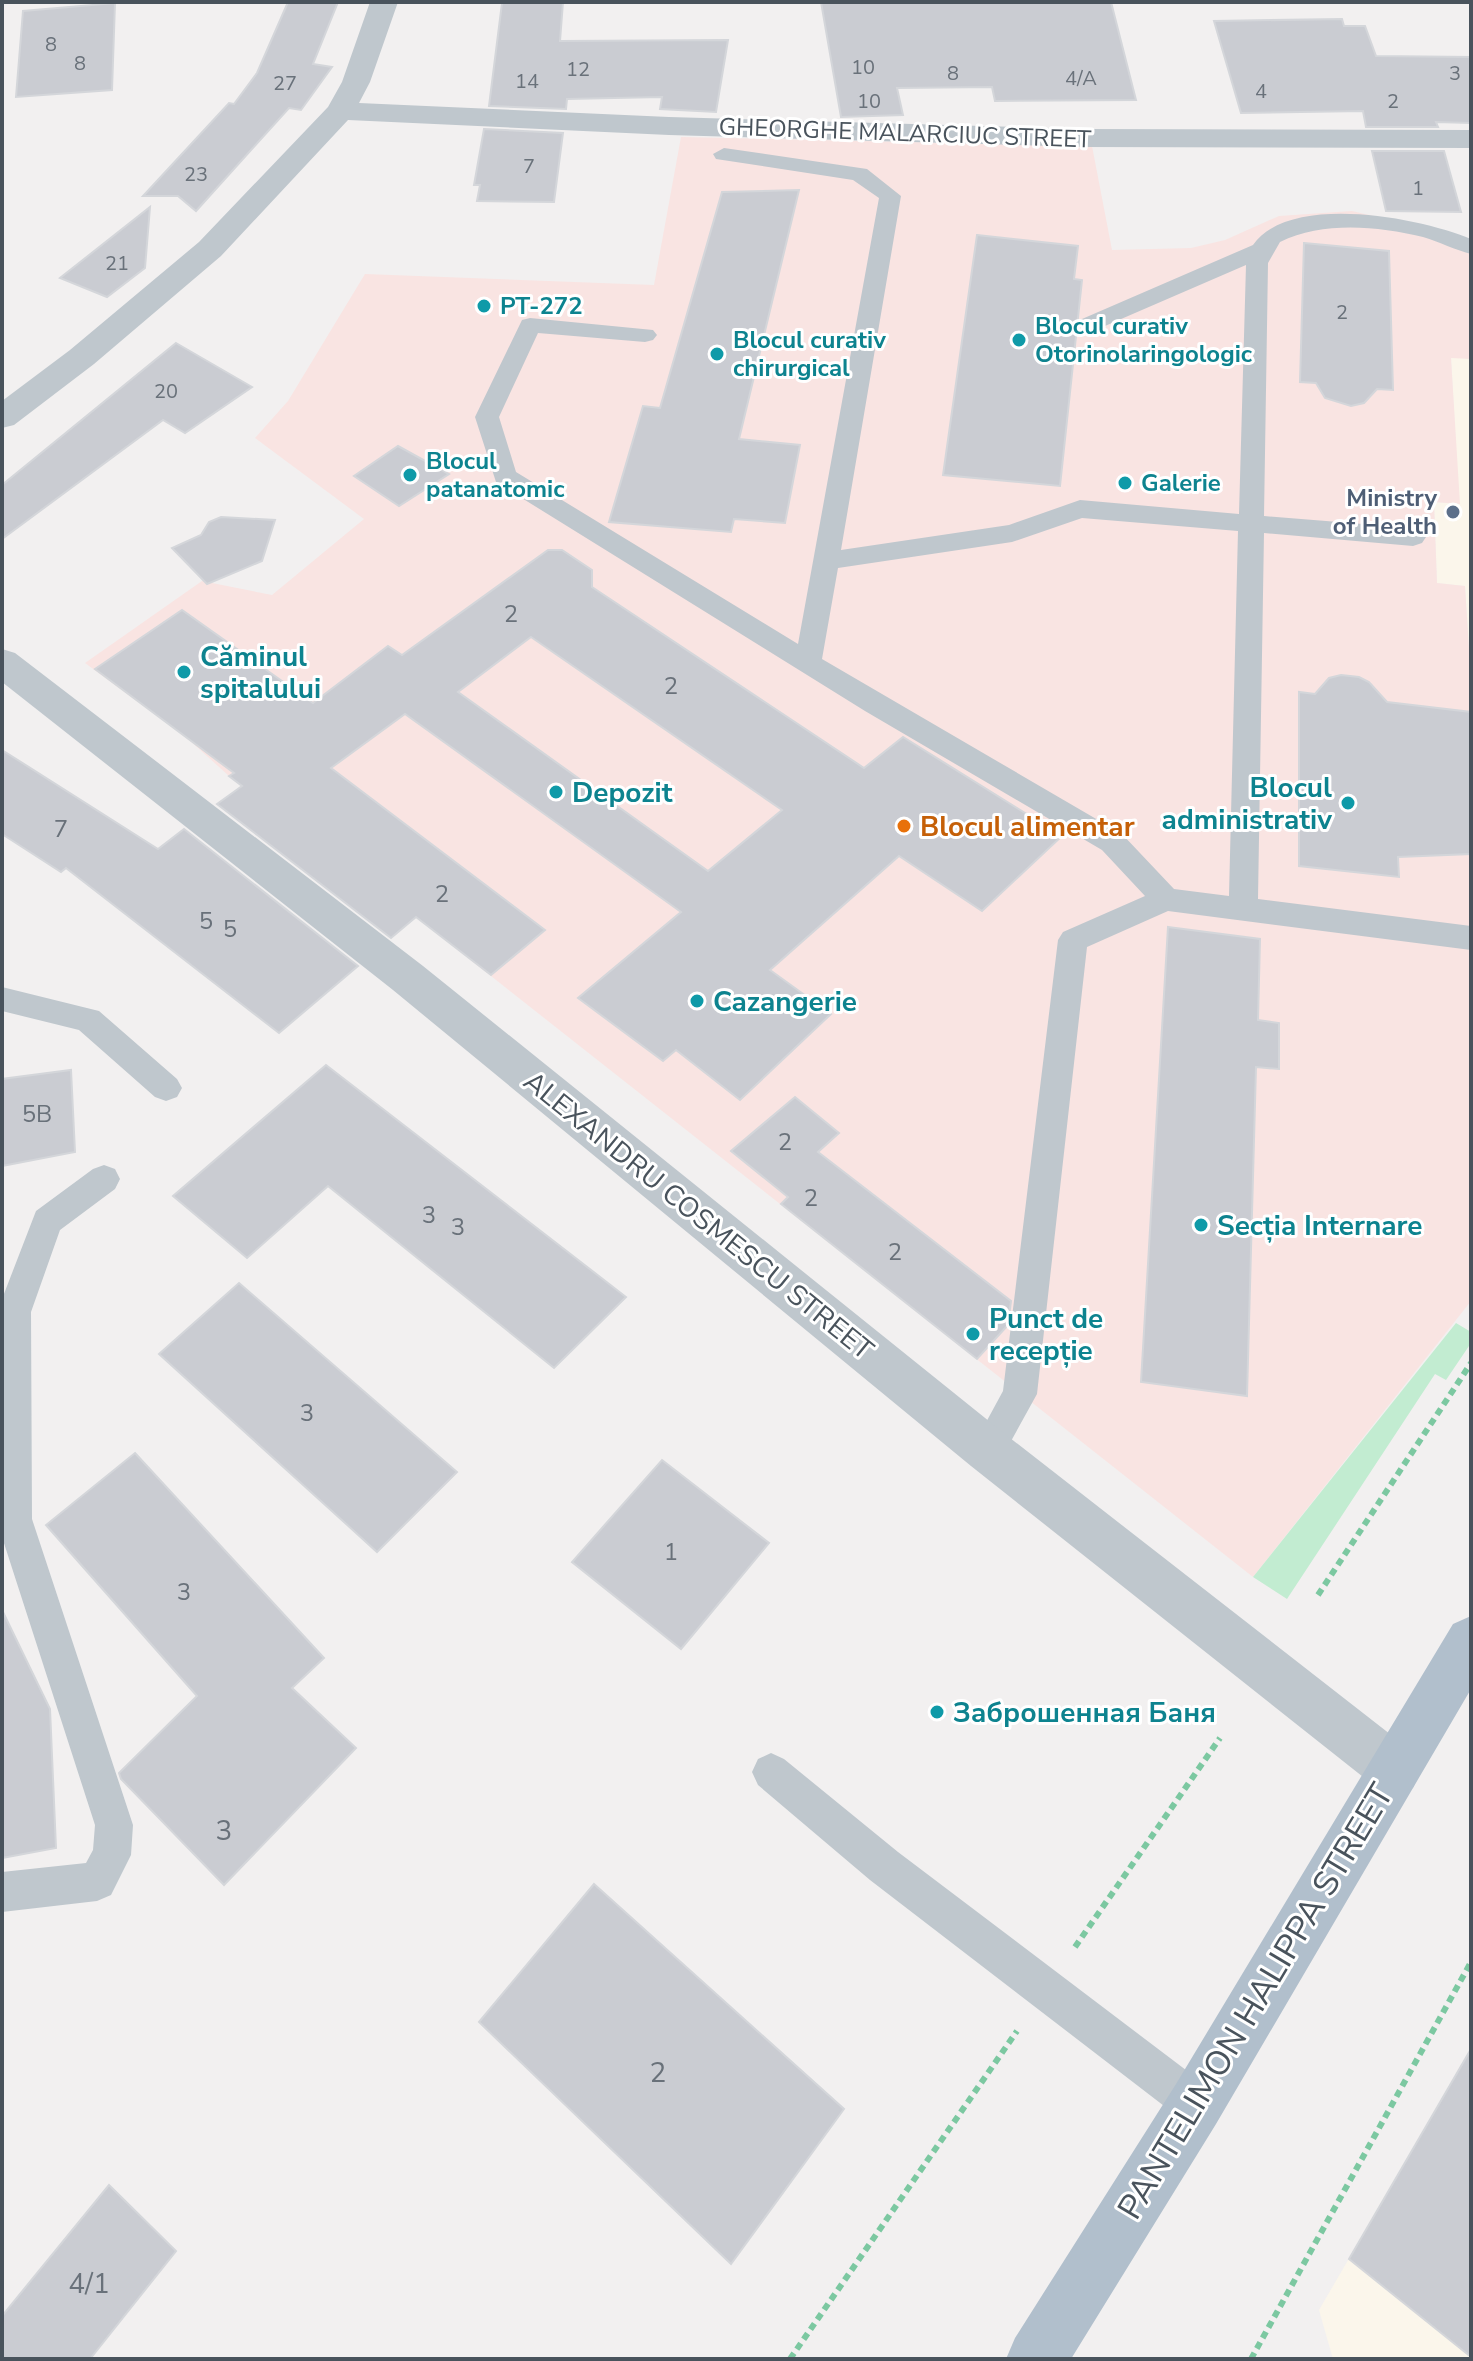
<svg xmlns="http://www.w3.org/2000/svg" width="1473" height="2361" font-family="'Nunito Sans',sans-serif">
<rect width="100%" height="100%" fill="#f2f0f0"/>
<g fill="#fbf6eb">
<polygon points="1451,357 1471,359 1471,680 1465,586 1437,583 1434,502 1459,504"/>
<polygon points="1471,2049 1471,2359 1333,2359 1319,2310"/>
</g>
<polygon fill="#f9e4e2" points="681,137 1092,146 1112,250 1191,248 1225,240 1279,216 1352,211 1471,239 1471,359 1451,358 1460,504 1434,502 1437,583 1465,586 1471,680 1471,1301 1253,1577 340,857 229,776 187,738 85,663 202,581 272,595 364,519 255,438 288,401 365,274 654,285"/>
<polygon fill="#c2ecd1" points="1456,1323 1471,1332 1471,1343 1446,1380 1435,1374 1287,1599 1253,1577"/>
<g fill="#caccd2" stroke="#d4d6da" stroke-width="2" fill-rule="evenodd">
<polygon points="288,2 338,2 313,64 332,67 301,110 289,108 196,211 178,196 143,196 229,103 234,104 257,73"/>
<polygon points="563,2 560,41 728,40 716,112 660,109 662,97 567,99 566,109 489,106 502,3"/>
<polygon points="821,2 1111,2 1136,100 995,101 992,87 897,88 903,115 841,117"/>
<polygon points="115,3 112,90 16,97 23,11"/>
<polygon points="1342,19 1344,26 1365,26 1376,56 1471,57 1471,123 1436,122 1438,127 1366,127 1363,111 1241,113 1214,21"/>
<polygon points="484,129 563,133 554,202 477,201 480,185 474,185"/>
<polygon points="1372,151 1444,151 1461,212 1386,211"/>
<polygon points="799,190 739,439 800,445 785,523 734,519 731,532 609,522 643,406 660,408 722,192"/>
<polygon points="150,207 145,268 107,297 60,278"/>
<polygon points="977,235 1078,246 1074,279 1082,280 1060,486 943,475"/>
<polygon points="1304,243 1389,251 1393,390 1377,389 1364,403 1351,406 1325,398 1316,383 1300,382"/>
<polygon points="176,343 252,387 185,433 163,420 2,539 2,485"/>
<polygon points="398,446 449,474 399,506 354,476"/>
<polygon points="221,517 275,520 262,561 207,584 172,548 201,535 209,522"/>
<path d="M548,550H562L592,570V587L864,768L903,737L1062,836L982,911L899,856L770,970L831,1014L740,1100L676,1050L663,1061L578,998L681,912L405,714L331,768L545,930L491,975L416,917L391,938L217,804L242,786L229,776L234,773L95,669L182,610L313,703L388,646L402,655ZM531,637L782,810L708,871L458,692Z"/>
<polygon points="1341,675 1359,677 1369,682 1387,702 1471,712 1471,854 1398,857 1399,877 1299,866 1299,692 1315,694 1329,678"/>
<polygon points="2,750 158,849 184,829 358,966 279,1033 66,868 61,872 2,834"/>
<polygon points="1168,927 1260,939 1258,1020 1279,1023 1279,1069 1256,1067 1247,1396 1141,1382"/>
<polygon points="326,1065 626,1297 554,1368 328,1186 247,1258 173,1196"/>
<polygon points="71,1070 75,1152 2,1166 2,1079"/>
<polygon points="795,1097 839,1133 818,1152 1011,1301 1008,1325 977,1359 781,1204 788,1197 731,1151"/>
<polygon points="239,1283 457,1472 377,1552 159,1354"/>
<polygon points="135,1453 324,1658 292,1688 356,1748 224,1885 121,1779 119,1773 197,1696 46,1525"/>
<polygon points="662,1460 769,1543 681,1649 572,1562"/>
<polygon points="2,1610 50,1709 56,1848 2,1858"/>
<polygon points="594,1884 844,2109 731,2264 479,2022"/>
<polygon points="1471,2049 1471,2357 1349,2259"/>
<polygon points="109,2185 176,2251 90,2359 2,2359 2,2316"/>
</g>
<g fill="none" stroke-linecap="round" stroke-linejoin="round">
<g stroke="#7cc8a1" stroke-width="6" stroke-dasharray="7 5" stroke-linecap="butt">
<polyline points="1318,1595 1471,1363"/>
<polyline points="1075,1947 1220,1738"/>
<polyline points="790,2359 1017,2031"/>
<polyline points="1251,2359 1471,1962"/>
</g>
<g fill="#bfc7cd" fill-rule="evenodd">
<path d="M724,148L867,169L901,196L841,550L1009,525L1080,500L1239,514L1246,265L1098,329H1082L1078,324L1082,319L1253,245C1290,192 1421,218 1471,239V254C1455,250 1440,242 1423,237C1377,226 1323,221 1280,242L1268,263L1264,516L1413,528L1422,531L1426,537L1422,543L1413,546L1264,533L1258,899L1471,926V950L1168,911L1087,947L1037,1394L1000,1461L988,1466L976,1461L971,1450L1003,1391L1058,940L1063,932L1145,896L1102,850L865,711L496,482L475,417L522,320L530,318L653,330L657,335L653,340L645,342L538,333L499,417L516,472L798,644L879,198L853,180L716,159L713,154ZM1082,518L1238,531L1229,896L1174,889L1122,834L822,659L838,568L1012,542Z"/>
<polygon points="2,987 99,1011 177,1079 182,1088 177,1097 166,1101 155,1097 79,1030 2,1011"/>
<polygon points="104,1165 115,1169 120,1179 115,1189 60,1230 31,1312 32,1519 133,1825 131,1855 111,1895 97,1901 2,1912 2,1872 86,1863 93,1850 95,1825 2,1537 2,1299 36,1211 93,1169"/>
<polygon points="771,1753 784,1759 898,1852 1211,2089 1217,2104 1211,2119 1196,2125 1181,2119 870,1880 758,1785 752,1772 758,1759"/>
</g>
<g fill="#bfc7cd" fill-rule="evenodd">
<polygon points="370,2 398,2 370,82 359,103 669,117 1083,129 1471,130 1471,148 1083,147 669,135 348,120 221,256 94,364 14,425 2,428 2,401 70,350 199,242 328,107 342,82"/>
<polygon points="2,649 15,653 423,966 1005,1434 1413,1752 1421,1770 1413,1788 1395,1796 1377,1788 971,1466 393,990 2,682"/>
</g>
<polygon fill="#b1bfcc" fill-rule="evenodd" points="1471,1616 1471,1689 1216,2124 1071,2359 1006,2359 1015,2338 1176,2084 1453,1624"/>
</g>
<g fill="#0f9aa8" stroke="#fff" stroke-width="3">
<circle cx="484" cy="306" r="8"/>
<circle cx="1019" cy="340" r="8"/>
<circle cx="717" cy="354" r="8"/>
<circle cx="410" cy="475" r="8"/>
<circle cx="1125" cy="483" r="8"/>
<circle cx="184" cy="672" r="8"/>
<circle cx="556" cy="792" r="8"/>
<circle cx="1348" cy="803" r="8"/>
<circle cx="697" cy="1001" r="8"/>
<circle cx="1201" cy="1225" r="8"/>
<circle cx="973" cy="1334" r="8"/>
<circle cx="937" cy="1712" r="8"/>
</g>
<circle fill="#5c6f8a" stroke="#fff" stroke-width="3" cx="1453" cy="512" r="8"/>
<circle fill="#e8710a" stroke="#fff" stroke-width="3" cx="904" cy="826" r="8"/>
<g text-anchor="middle" stroke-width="6" stroke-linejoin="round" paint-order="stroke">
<g font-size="20" fill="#69717a">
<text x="51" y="51">8</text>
<text x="80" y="70">8</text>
<text x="863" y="74">10</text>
<text x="578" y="76">12</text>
<text x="953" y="80">8</text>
<text x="1455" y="80">3</text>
<text x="1081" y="85">4/A</text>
<text x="527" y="88">14</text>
<text x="285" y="90">27</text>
<text x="1261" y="98">4</text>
<text x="869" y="108">10</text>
<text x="1393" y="108">2</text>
<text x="529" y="173">7</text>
<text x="196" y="181">23</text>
<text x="1418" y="195">1</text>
<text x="117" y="270">21</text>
<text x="1342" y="319">2</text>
<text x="166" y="398">20</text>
</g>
<g font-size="24" fill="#49535c" stroke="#fff">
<text transform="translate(905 133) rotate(2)" y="8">GHEORGHE MALARCIUC STREET</text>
</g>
<g font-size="24" font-weight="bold" fill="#0d838f" stroke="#fff" text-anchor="start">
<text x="500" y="314">PT-272</text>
<text x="1035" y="334">Blocul curativ<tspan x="1035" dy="28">Otorinolaringologic</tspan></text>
<text x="733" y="348">Blocul curativ<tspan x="733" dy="28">chirurgical</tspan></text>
<text x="426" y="469">Blocul<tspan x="426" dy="28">patanatomic</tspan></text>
<text x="1141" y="491">Galerie</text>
</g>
<g font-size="24" font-weight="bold" fill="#4e5e75" stroke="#fff" text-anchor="end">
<text x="1437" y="506">Ministry<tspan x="1437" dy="28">of Health</tspan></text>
</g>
<g font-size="24" fill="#69717a">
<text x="511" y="622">2</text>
<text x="671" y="694">2</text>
<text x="61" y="837">7</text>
<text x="442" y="902">2</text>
<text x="206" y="929">5</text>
<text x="230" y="937">5</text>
<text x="37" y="1122">5B</text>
<text x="785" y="1150">2</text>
<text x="811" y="1206">2</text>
<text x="429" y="1223">3</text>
<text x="458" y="1235">3</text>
<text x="895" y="1260">2</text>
<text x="307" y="1421">3</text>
<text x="671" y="1560">1</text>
<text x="184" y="1600">3</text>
</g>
<g font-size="28" font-weight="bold" fill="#0d838f" stroke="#fff" text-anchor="start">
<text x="200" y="666">Căminul<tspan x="200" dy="32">spitalului</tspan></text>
<text x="1332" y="797" text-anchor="end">Blocul<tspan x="1332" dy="32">administrativ</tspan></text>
<text x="572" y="802">Depozit</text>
<text x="713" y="1011">Cazangerie</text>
<text x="1217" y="1235">Secția Internare</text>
<text x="989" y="1328">Punct de<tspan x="989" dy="32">recepție</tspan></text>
<text x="953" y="1722">Заброшенная Баня</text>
</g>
<g font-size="28" font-weight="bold" fill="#c56008" stroke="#fff" text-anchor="start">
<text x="920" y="836">Blocul alimentar</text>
</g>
<g font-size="28" fill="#49535c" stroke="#fff">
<text transform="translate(699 1215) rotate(39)" y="10">ALEXANDRU COSMESCU STREET</text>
</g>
<g font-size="28" fill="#69717a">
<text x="224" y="1840">3</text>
<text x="658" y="2082">2</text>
<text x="89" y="2293">4/1</text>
</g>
<g font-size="34" fill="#49535c" stroke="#fff">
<text transform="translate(1255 2001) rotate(-59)" y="12">PANTELIMON HALIPPA STREET</text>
</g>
</g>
<rect width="1473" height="2361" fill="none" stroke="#49535c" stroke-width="8"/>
</svg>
